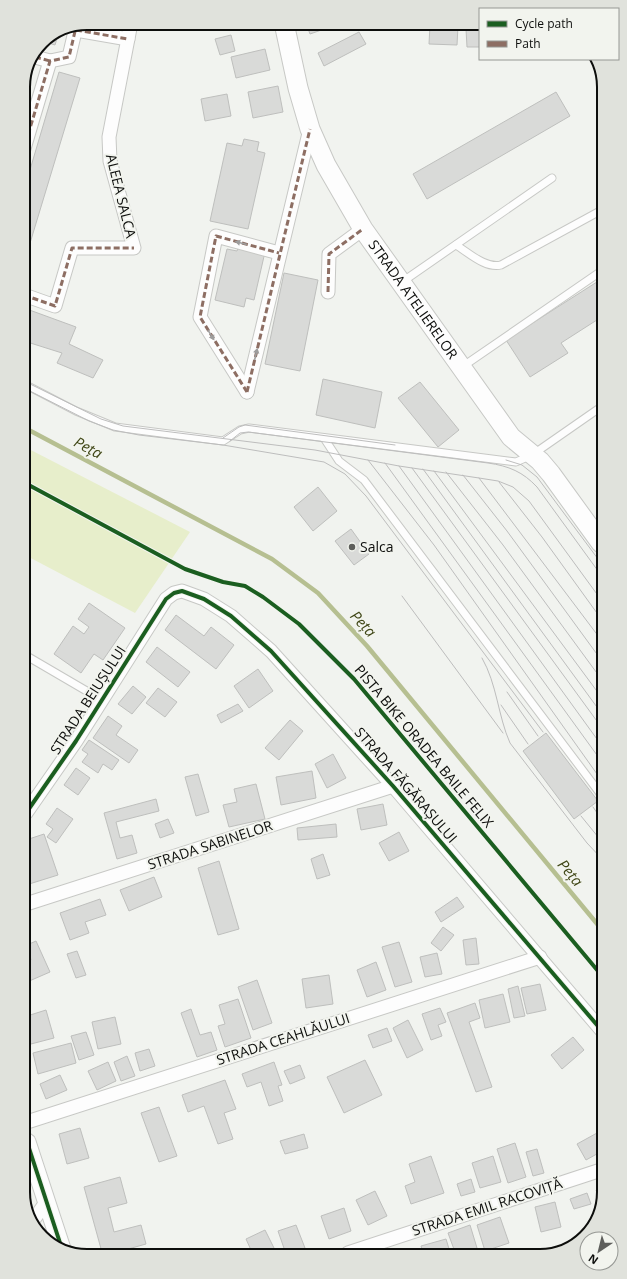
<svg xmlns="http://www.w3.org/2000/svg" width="627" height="1279" font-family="'Open Sans',sans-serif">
<rect width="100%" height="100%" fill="#f1f3ef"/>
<polygon fill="#e7eecb" points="25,447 190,532 135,613 25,555"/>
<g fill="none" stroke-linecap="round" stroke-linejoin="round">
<polyline stroke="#b6bf91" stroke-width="4.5" points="25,428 272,559 318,593 367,646 603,931"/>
</g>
<g fill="#d9dad8" stroke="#bebfbd">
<polygon points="306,23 329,23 330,27 310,34"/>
<polygon points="430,25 458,26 457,45 429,44"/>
<polygon points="466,29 480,29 480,47 467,47"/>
<polygon points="359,32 366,44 324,66 318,53"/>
<polygon points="58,35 55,45 42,41"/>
<polygon points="231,35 235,51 220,55 215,39"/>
<polygon points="265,49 270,70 236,78 231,57"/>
<polygon points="59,72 80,78 24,263 24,190"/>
<polygon points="278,86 283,112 253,118 248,92"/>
<polygon points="556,92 570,116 427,199 413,174"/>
<polygon points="227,94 231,116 205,121 201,99"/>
<polygon points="244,139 259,142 257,151 265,153 248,229 210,221 227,143 242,146"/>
<polygon points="239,246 265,252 254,300 246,298 244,307 215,300 227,249 237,251"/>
<polygon points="284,273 318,280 300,371 265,364"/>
<polygon points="600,280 600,318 561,343 568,353 530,377 506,340"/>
<polygon points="24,308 76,327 69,344 103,360 93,378 57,363 62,353 24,341"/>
<polygon points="323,379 382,392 375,428 316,415"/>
<polygon points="420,382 459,430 438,447 398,398"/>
<polygon points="318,487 337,511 313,531 294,507"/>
<polygon points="351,529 369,554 354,565 335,541"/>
<polygon points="89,603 125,628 103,660 94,654 81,673 54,654 73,626 84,634 89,627 78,619"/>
<polygon points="176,615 204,636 211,627 234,645 216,669 165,630"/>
<polygon points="157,647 190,672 178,687 146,662"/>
<polygon points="258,669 273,691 249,708 234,686"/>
<polygon points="133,686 146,697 132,714 118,704"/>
<polygon points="158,688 177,702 165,717 146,703"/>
<polygon points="238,704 243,711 221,723 217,715"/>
<polygon points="108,716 122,726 116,735 138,750 129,763 93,738"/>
<polygon points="290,720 303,731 279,760 265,748"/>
<polygon points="546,733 598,801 574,819 523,751"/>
<polygon points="89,740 119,760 112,770 103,764 98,773 82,762 88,754 82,750"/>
<polygon points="333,754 346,778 327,788 315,764"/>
<polygon points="76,768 90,778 78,795 64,785"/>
<polygon points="312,771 316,798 281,805 276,777"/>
<polygon points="198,774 209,812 196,816 185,777"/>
<polygon points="256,784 265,819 229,827 223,805 237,802 234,789"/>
<polygon points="156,799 159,811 116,822 120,838 132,835 137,853 117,859 104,813"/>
<polygon points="383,804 387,825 361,830 357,809"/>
<polygon points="57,808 73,819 56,843 47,837 53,829 46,824"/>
<polygon points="168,819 174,833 160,838 155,824"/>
<polygon points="336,824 337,837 298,840 297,828"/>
<polygon points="399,832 409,851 389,861 379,843"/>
<polygon points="44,834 58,875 26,885 26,867 28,866 26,860 26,840"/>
<polygon points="323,854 330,875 317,879 311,859"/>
<polygon points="219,861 239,929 218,935 198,868"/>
<polygon points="154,877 162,897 129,911 120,890"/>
<polygon points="457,897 464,907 441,922 435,912"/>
<polygon points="100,899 106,915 85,922 89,933 70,940 60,913"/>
<polygon points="443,927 454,935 441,951 431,943"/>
<polygon points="476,938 479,964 466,965 463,940"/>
<polygon points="36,941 50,972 27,982 27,962 31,960 27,945"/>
<polygon points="399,942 412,982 395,987 382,947"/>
<polygon points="77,951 86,975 76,978 67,954"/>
<polygon points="437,953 442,974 425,977 420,957"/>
<polygon points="376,962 386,990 367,997 357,970"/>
<polygon points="329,975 333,1004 306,1008 302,979"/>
<polygon points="257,980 272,1023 253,1030 238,987"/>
<polygon points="540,984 546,1010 527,1014 521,988"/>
<polygon points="518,986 525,1016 514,1018 508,989"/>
<polygon points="503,994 510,1022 485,1028 479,1000"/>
<polygon points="238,999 251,1038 225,1047 218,1026 225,1024 219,1005"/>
<polygon points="475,1003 480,1018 469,1022 492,1087 476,1092 447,1013"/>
<polygon points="440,1008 446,1022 438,1025 442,1036 431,1040 422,1014"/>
<polygon points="191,1009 200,1035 211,1032 217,1050 197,1057 181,1013"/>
<polygon points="46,1010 54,1038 31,1044 27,1032 27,1016"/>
<polygon points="115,1017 121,1044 98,1049 92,1022"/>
<polygon points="408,1020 423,1050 407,1058 393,1028"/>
<polygon points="387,1028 392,1041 373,1048 368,1035"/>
<polygon points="86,1032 94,1055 79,1060 71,1036"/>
<polygon points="573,1037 584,1050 562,1069 551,1055"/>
<polygon points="71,1043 76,1063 38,1074 33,1053"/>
<polygon points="149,1049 155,1066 140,1071 135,1053"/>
<polygon points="127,1056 135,1076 121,1081 114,1062"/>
<polygon points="365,1060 382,1095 344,1113 327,1077"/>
<polygon points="108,1062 116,1081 97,1090 88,1071"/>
<polygon points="274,1062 282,1085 278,1086 283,1101 269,1106 261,1082 247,1087 242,1074"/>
<polygon points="300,1065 305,1078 290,1084 284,1071"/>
<polygon points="60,1075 67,1090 46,1099 40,1084"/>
<polygon points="225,1080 236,1109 224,1113 233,1139 218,1144 204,1106 188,1112 182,1095"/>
<polygon points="159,1107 177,1156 159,1162 141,1113"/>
<polygon points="80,1128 89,1158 67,1164 59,1134"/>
<polygon points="597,1133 604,1145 604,1150 586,1160 577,1144"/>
<polygon points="304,1134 308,1148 285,1154 280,1141"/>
<polygon points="515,1143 526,1177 508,1183 497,1149"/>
<polygon points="537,1149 544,1173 533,1176 526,1152"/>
<polygon points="431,1156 444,1193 411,1204 405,1186 415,1182 409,1164"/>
<polygon points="493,1156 501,1182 480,1188 472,1163"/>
<polygon points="120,1177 127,1203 108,1208 114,1232 141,1225 146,1244 103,1256 84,1187"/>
<polygon points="471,1179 475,1192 461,1196 457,1184"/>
<polygon points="604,1187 604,1193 601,1203 596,1190"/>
<polygon points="375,1191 387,1216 368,1225 356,1200"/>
<polygon points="587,1193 591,1204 574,1209 570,1199"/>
<polygon points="555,1202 561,1227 541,1232 535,1207"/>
<polygon points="344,1208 351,1231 329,1239 321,1216"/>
<polygon points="500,1217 509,1243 485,1251 477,1225"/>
<polygon points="296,1225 305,1248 286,1254 278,1231"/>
<polygon points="470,1225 477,1248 470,1250 471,1252 455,1252 448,1233"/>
<polygon points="265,1230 277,1254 243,1254 251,1250 246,1239"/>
<polygon points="446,1239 450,1252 423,1253 421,1246"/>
</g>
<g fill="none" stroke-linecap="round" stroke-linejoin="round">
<defs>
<g id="service">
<path d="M456,245C469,253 486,269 501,265L600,211"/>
<polyline points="402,282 552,178"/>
<polyline points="462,367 600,272"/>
<polyline points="24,384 76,411 115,427 223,441 240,430 249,428 516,462 532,455 601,407"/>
<polyline points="324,438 339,461 364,480 602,796"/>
<polyline points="25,655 102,700"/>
</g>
<g id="minor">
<polyline points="76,30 128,39"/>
<polyline points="35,57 50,61"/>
<polyline points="23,152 50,61 69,57 76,27"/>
<polyline points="328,292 329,254 363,229"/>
<polyline points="24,295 55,306 72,248 134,248 110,161 109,137 131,23"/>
<polyline points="247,392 310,129"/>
<polyline points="247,392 200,317 216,236 279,253"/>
<polyline points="26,813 76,741 166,599 174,593 182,591 204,599 231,616 271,651 393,786 603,1032"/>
<polyline points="26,904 393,786"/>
<polyline points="27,1122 540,957"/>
<polyline points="32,1222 47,1201"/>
<polyline points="348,1253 604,1169"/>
</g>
<polyline id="tertiary" points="27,1142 62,1249"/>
<g id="secondary">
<path id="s1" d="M284,23L298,88L310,129L326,165L363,229L511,437L540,461L551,474L601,543"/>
</g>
</defs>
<use href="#service" stroke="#c7c8c5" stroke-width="9"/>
<use href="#minor" stroke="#c7c8c5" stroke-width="15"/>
<use href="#tertiary" stroke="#c7c8c5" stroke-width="19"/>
<use href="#secondary" stroke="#c7c8c5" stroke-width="21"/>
<use href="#service" stroke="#fdfdfd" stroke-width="7"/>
<use href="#minor" stroke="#fdfdfd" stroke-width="13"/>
<use href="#tertiary" stroke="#fdfdfd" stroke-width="17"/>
<use href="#secondary" stroke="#fdfdfd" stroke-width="19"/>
<g stroke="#bdbdbd" stroke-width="1">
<polyline points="24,381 101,419 123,426 315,450 399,466 479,478 498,481 513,487 529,501 602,601"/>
<polyline points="24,388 89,421 113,430 139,435 223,445 324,462 345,474 366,496 543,732"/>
<polyline points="223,438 239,427 245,425 395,445"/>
<path d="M230,441L240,433L248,432L488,463C509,466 523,472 537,487L601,575"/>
<polyline points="368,460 434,545 602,781"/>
<polyline points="506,460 522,465 537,477 601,563"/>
<polyline points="385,463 602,762"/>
<polyline points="399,466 602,746"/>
<polyline points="412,468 602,728"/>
<polyline points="423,469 602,714"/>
<polyline points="434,471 602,698"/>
<polyline points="446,472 503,545 602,680"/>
<polyline points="463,475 507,531 602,661"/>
<polyline points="479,478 602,641"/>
<polyline points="499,482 542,537 602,620"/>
<polyline points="402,596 503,733"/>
<path d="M482,658C497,684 498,716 510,743L587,843L603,860"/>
<polyline points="507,692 538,736"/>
<polyline points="501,705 528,744"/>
<polyline points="593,807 602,820"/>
<polyline points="581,816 603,843"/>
</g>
<g stroke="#8d6e63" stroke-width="3" stroke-dasharray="6 3" stroke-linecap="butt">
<polyline points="76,30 128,39"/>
<polyline points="35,57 50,61"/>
<polyline points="23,152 50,61 69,57 76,27"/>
<polyline points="328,292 329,254 363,229"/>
<polyline points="24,295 55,306 72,248 134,248"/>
<polyline points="247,392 310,129"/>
<polyline points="247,392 200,317 216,236 279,253"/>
</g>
<defs>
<g id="cycleway">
<polyline points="25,483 185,569 223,582 245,586 263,597 299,624 354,679 603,977"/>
<polyline points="26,813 76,741 166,599 174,593 182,591 204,599 231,616 271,651 393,786 603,1032"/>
<polyline points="27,1142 62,1249"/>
</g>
</defs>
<use href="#cycleway" stroke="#f2f4ee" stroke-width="6"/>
<use href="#cycleway" stroke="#1b5e20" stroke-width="4"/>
</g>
<defs><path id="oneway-solid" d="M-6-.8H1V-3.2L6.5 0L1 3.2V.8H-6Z"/></defs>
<g fill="#9d9d9d">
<use href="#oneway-solid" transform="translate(241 243) rotate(-165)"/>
<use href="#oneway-solid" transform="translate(211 335) rotate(58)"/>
<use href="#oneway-solid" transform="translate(256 354) rotate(-77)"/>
</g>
<circle fill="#5d5e5b" stroke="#f2f4ee" stroke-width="1.5" cx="352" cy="547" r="4"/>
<g text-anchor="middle" stroke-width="4" stroke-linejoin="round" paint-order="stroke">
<g font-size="14" fill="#0d0e0c" stroke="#f2f4ee">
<text transform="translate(121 196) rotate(76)" y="5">ALEEA SALCA</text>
<text dy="5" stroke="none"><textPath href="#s1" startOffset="309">STRADA ATELIERELOR</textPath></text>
<text transform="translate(88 700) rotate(-57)" y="5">STRADA BEIUȘULUI</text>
<text transform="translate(424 746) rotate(50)" y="5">PISTA BIKE ORADEA BAILE FELIX</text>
<text transform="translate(406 785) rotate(49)" y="5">STRADA FĂGĂRAȘULUI</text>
<text transform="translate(210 845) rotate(-18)" y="5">STRADA SABINELOR</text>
<text transform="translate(283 1039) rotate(-18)" y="5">STRADA CEAHLĂULUI</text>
<text transform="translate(487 1207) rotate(-18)" y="5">STRADA EMIL RACOVIȚĂ</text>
</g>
<g font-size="14" fill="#0d0e0c" stroke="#f2f4ee" text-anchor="start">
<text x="360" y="552">Salca</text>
</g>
<g font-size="15" font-style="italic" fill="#404717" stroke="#f2f4ee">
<text transform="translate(88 448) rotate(28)" y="5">Peța</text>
<text transform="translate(363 624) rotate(47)" y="5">Peța</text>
<text transform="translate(570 873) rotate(50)" y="5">Peța</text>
</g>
</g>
<path d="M0 0H627V1279H0ZM87 30H540A57 57 0 0 1 597 87V1192A57 57 0 0 1 540 1249H87A57 57 0 0 1 30 1192V87A57 57 0 0 1 87 30Z" fill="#e0e2dc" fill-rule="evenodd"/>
<path fill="none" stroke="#0d0e0c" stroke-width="2" d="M87 30H540A57 57 0 0 1 597 87V1192A57 57 0 0 1 540 1249H87A57 57 0 0 1 30 1192V87A57 57 0 0 1 87 30Z"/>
<rect x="479" y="8" width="140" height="52" fill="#f2f4ee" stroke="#969894"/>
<rect x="487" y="21" width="20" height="6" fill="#1b5e20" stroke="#969894"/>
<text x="515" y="28" font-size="12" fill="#0d0e0c">Cycle path</text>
<rect x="487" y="41" width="20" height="6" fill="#8d6e63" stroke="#969894"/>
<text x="515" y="48" font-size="12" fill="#0d0e0c">Path</text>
<g transform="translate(599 1251) rotate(215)"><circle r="19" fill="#f2f4ee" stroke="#969894"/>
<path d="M0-3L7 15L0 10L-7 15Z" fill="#5d5e5b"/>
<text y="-6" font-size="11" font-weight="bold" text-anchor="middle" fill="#0d0e0c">N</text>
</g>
</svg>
